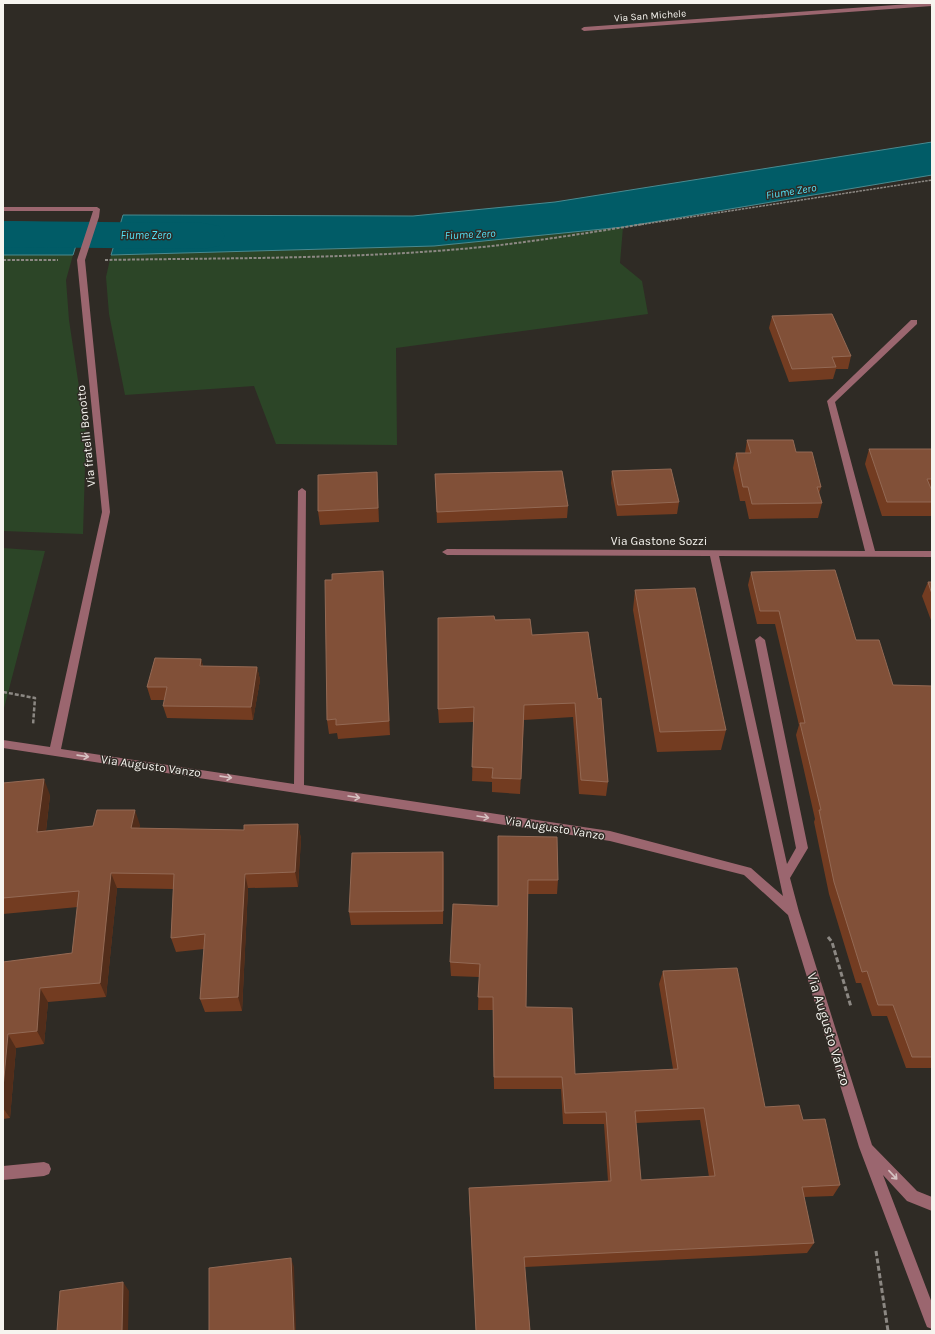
<svg xmlns="http://www.w3.org/2000/svg" width="935" height="1334" viewBox="0 0 935 1334" font-family="Karla,sans-serif">
<style>
.green{fill:#2c4527}
.water{fill:#015c67;stroke:#4a8a90}
.lines{fill:none;stroke-linecap:round;stroke-linejoin:round}
.river{fill:#015c67;fill-rule:evenodd}
.path-far3{stroke:#8c8883;stroke-width:1.5;stroke-dasharray:2.5 1;stroke-linecap:butt}
.path-far2{stroke:#8c8883;stroke-width:2;stroke-dasharray:3 1.5;stroke-linecap:butt}
.path-far1{stroke:#8c8883;stroke-width:2.5;stroke-dasharray:4 2;stroke-linecap:butt}
.path{stroke:#8c8883;stroke-width:3;stroke-dasharray:5 2.5;stroke-linecap:butt}
.minor{fill:#9b666f;fill-rule:evenodd}
.wall{fill:#733c21;fill-rule:evenodd}
.shaded-wall{fill:#522d1a}
.building{fill:#815038;stroke:#936954;fill-rule:evenodd}
.oneway{stroke:#d6c2c2}
.labels{text-anchor:middle;stroke-width:3;stroke-linejoin:round;paint-order:stroke}
.far-street-label{font-size:10px;fill:#f6f4ef;stroke:#2f2b25}
.far-water-label{font-size:11px;font-style:italic;fill:#54e3f8;stroke:#2f2b25}
.street-label{font-size:12px;fill:#f6f4ef;stroke:#2f2b25}
.near-street-label{font-size:14px;fill:#f6f4ef;stroke:#2f2b25}
</style>
<rect width="100%" height="100%" fill="#2f2b25"/>
<!-- green -->
<path class="green" d="M623,227L620,263L642,281L648,314L396,348L397,445L276,444L254,386L125,395L109,314L106,277L111,255L434,246Z
M3,255H73L66,280L69,320L86,434L83,534L3,531Z
M3,548L45,551L3,712Z"/>
<!-- water -->
<path class="water" d="M932,142V175L623,227L434,246L111,255L123,215L413,216L555,202Z
M3,222L83,223L73,255H3Z"/>
<g class="lines">
<!-- river -->
<path class="river" d="M3,221L203,223L219,226L225,236L219,246L203,249L3,247Z"/>
<!-- path-far3 -->
<path class="path-far3" d="M638,225L932,180"/>
<!-- path-far2 -->
<path class="path-far2" d="M3,260H58
M105,260C220,258 335,259 449,250C515,245 580,234 644,224"/>
<!-- path-far1 -->
<path class="path-far1" d="M3,692L35,698L33,725"/>
<!-- path -->
<path class="path" d="M828,937L832,942L851,1007
M876,1251L888,1331"/>
<!-- minor -->
<path class="minor" d="M923,3H932V6L584,31L581,29L584,27Z
M3,207H97L100,209L99,217L85,260L110,512L61,749L294,784L298,491L302,488L306,491L304,785L610,831L751,868L783,896L710,556L447,555L442,552L447,549L865,551L827,401L911,320H917V324L835,402L875,551H932V557L719,556L787,864L796,848L755,640L760,636L765,640L808,848L790,878L799,912L872,1145L917,1191L932,1197V1211L907,1201L883,1175L932,1303V1329L927,1327L925,1322L859,1147L788,915L744,875L610,841L3,748V740L50,747L102,512L77,260L93,211H3Z
M44,1162L49,1164L51,1169L49,1174L44,1176L3,1180V1166Z"/>
</g>
<!-- wall -->
<path class="wall" d="M772,316L851,356L848,369H836L833,379L789,382L769,328Z
M747,440L796,452L821,487L819,494L822,503L818,518L749,519L745,501H740L733,468L736,453H745Z
M869,449H932V512L931,516H882L865,464Z
M612,471L679,502L677,514L617,516L611,483Z
M377,472L379,522L320,525L318,511Z
M435,474L568,506L567,518L437,523Z
M383,571L390,735L338,739L337,733L329,734L327,720L332,580Z
M751,572L856,640L893,685L932,686V1068H906L887,1016H872L861,983H856L829,894L814,822L815,819L796,735L799,725L775,624H757L748,585Z
M928,582H932V623L922,596Z
M635,590L726,730L721,750L657,752L633,610Z
M495,620L532,635L588,632L608,782L606,796L579,794L573,717L524,720L520,794L492,792V782L472,781L474,722L439,723L438,709Z
M201,659L203,666L257,667L260,680L253,720L167,718L163,706L165,700H151L147,687Z
M3,783L50,795L46,831L140,825L139,828L244,830L298,824L301,839L298,887L248,888L242,1011L205,1012L200,999L204,949L176,952L171,938L173,889L117,888L106,997L48,1002L44,1044L16,1048L10,1118L3,1119V962L72,953L78,907L3,914Z
M498,836L558,880L557,894H528L526,1007L575,1074L673,1069L659,984L663,971L765,1107L803,1120L840,1185L833,1196L804,1197L814,1243L807,1253L525,1267L530,1331H476L469,1199V1188L608,1181L604,1124H563L561,1089H494L493,1010H478L479,977L451,976L450,962L498,906ZM700,1120L709,1177L641,1180L636,1123Z
M444,865L443,924L351,925L349,912Z"/>
<!-- shaded-wall -->
<path class="shaded-wall" d="M383,571L384,586L390,735L389,721Z
M201,659L204,671L200,666Z
M257,667L260,680L253,720L251,707Z
M44,779L50,795L44,847L37,832Z
M135,810L140,825L136,843L131,828Z
M298,824L301,839L298,887L295,872Z
M443,852L444,865L443,924Z
M111,873L117,888L106,997L100,983Z
M245,874L248,888L242,1011L238,997Z
M40,988L48,1002L44,1044L37,1031Z
M8,1034L16,1048L10,1118L3,1108V1088Z
M291,1258L294,1267L296,1331H294Z
M123,1282L129,1291L128,1331H122Z"/>
<!-- building -->
<path class="building" d="M832,314L851,356L832,357L836,367L792,369L772,316Z
M747,440H793L796,452H812L821,487H817L822,503L752,504L748,487H743L736,453H751Z
M869,449H932V479H927L932,491V502H887Z
M671,469L679,502L618,505L612,471Z
M562,471L568,506L437,512L435,474Z
M377,472L378,508L318,511V475Z
M835,570L856,640H879L893,685L932,686V1057H912L893,1005H878L867,971L862,972L834,882L819,810H821L800,723H805L779,611H760L751,572Z
M383,571L389,721L336,725V719L327,720L325,580H332V574Z
M928,582H932V594Z
M695,588L726,730L660,732L635,590Z
M494,616L495,620L530,619L532,635L588,632L598,699L601,698L608,782L581,780L575,703L524,705L521,779L492,778L493,768L472,767L474,707L438,709V618Z
M155,658L201,659L200,666L257,667L251,707L163,706L167,687H147Z
M44,779L37,832L93,826L97,810H135L131,828L244,830V825L298,824L295,872L245,874L238,997L200,999L205,934L171,938L174,874L111,873L100,983L40,988L37,1031L8,1034L3,1088V962L72,953L79,891L3,898V783Z
M498,836L557,837L558,880H528L526,1007L572,1008L575,1074L678,1069L663,971L737,968L765,1107L799,1105L803,1120L825,1119L840,1185L802,1187L814,1243L524,1257L530,1331H476L469,1188L611,1181L606,1112L565,1113L562,1077H494L493,997H478L480,964L450,962L453,904L498,906ZM704,1108L715,1176L641,1180L635,1111Z
M443,852V911L349,912L352,853Z
M291,1258L294,1331H209V1268Z
M123,1282L122,1331H57L60,1291Z"/>
<!-- one-way arrows -->
<defs><path id="oneway-shaft" d="M-6 0H5M1.5-3L5.5 0L1.5 3" fill="none" stroke-width="1.6" stroke-linecap="round" stroke-linejoin="round"/></defs>
<g class="oneway">
<use href="#oneway-shaft" transform="translate(83 756) rotate(8)"/>
<use href="#oneway-shaft" transform="translate(226 777) rotate(8)"/>
<use href="#oneway-shaft" transform="translate(354 797) rotate(9)"/>
<use href="#oneway-shaft" transform="translate(483 817) rotate(9)"/>
<use href="#oneway-shaft" transform="translate(893 1175) rotate(47)"/>
</g>
<g class="labels">
<!-- far-street labels -->
<g class="far-street-label">
<text transform="translate(650 15) rotate(-4)" y="4">Via San Michele</text>
</g>
<!-- far-water labels -->
<g class="far-water-label">
<text transform="translate(791 191) rotate(-9)" y="4">Fiume Zero</text>
<text transform="translate(470 234) rotate(-3)" y="4">Fiume Zero</text>
<text x="146" y="239">Fiume Zero</text>
</g>
<!-- street labels -->
<g class="street-label">
<text transform="translate(86 436) rotate(-96)" y="4">Via fratelli Bonotto</text>
<text x="659" y="545">Via Gastone Sozzi</text>
<text transform="translate(151 766) rotate(8)" y="4">Via Augusto Vanzo</text>
<text transform="translate(555 828) rotate(9)" y="4">Via Augusto Vanzo</text>
</g>
<!-- near-street labels -->
<g class="near-street-label">
<text transform="translate(829 1029) rotate(73)" y="5">Via Augusto Vanzo</text>
</g>
</g>
<!-- border -->
<rect width="935" height="1334" fill="none" stroke="#f6f4ef" stroke-width="8"/>
</svg>
